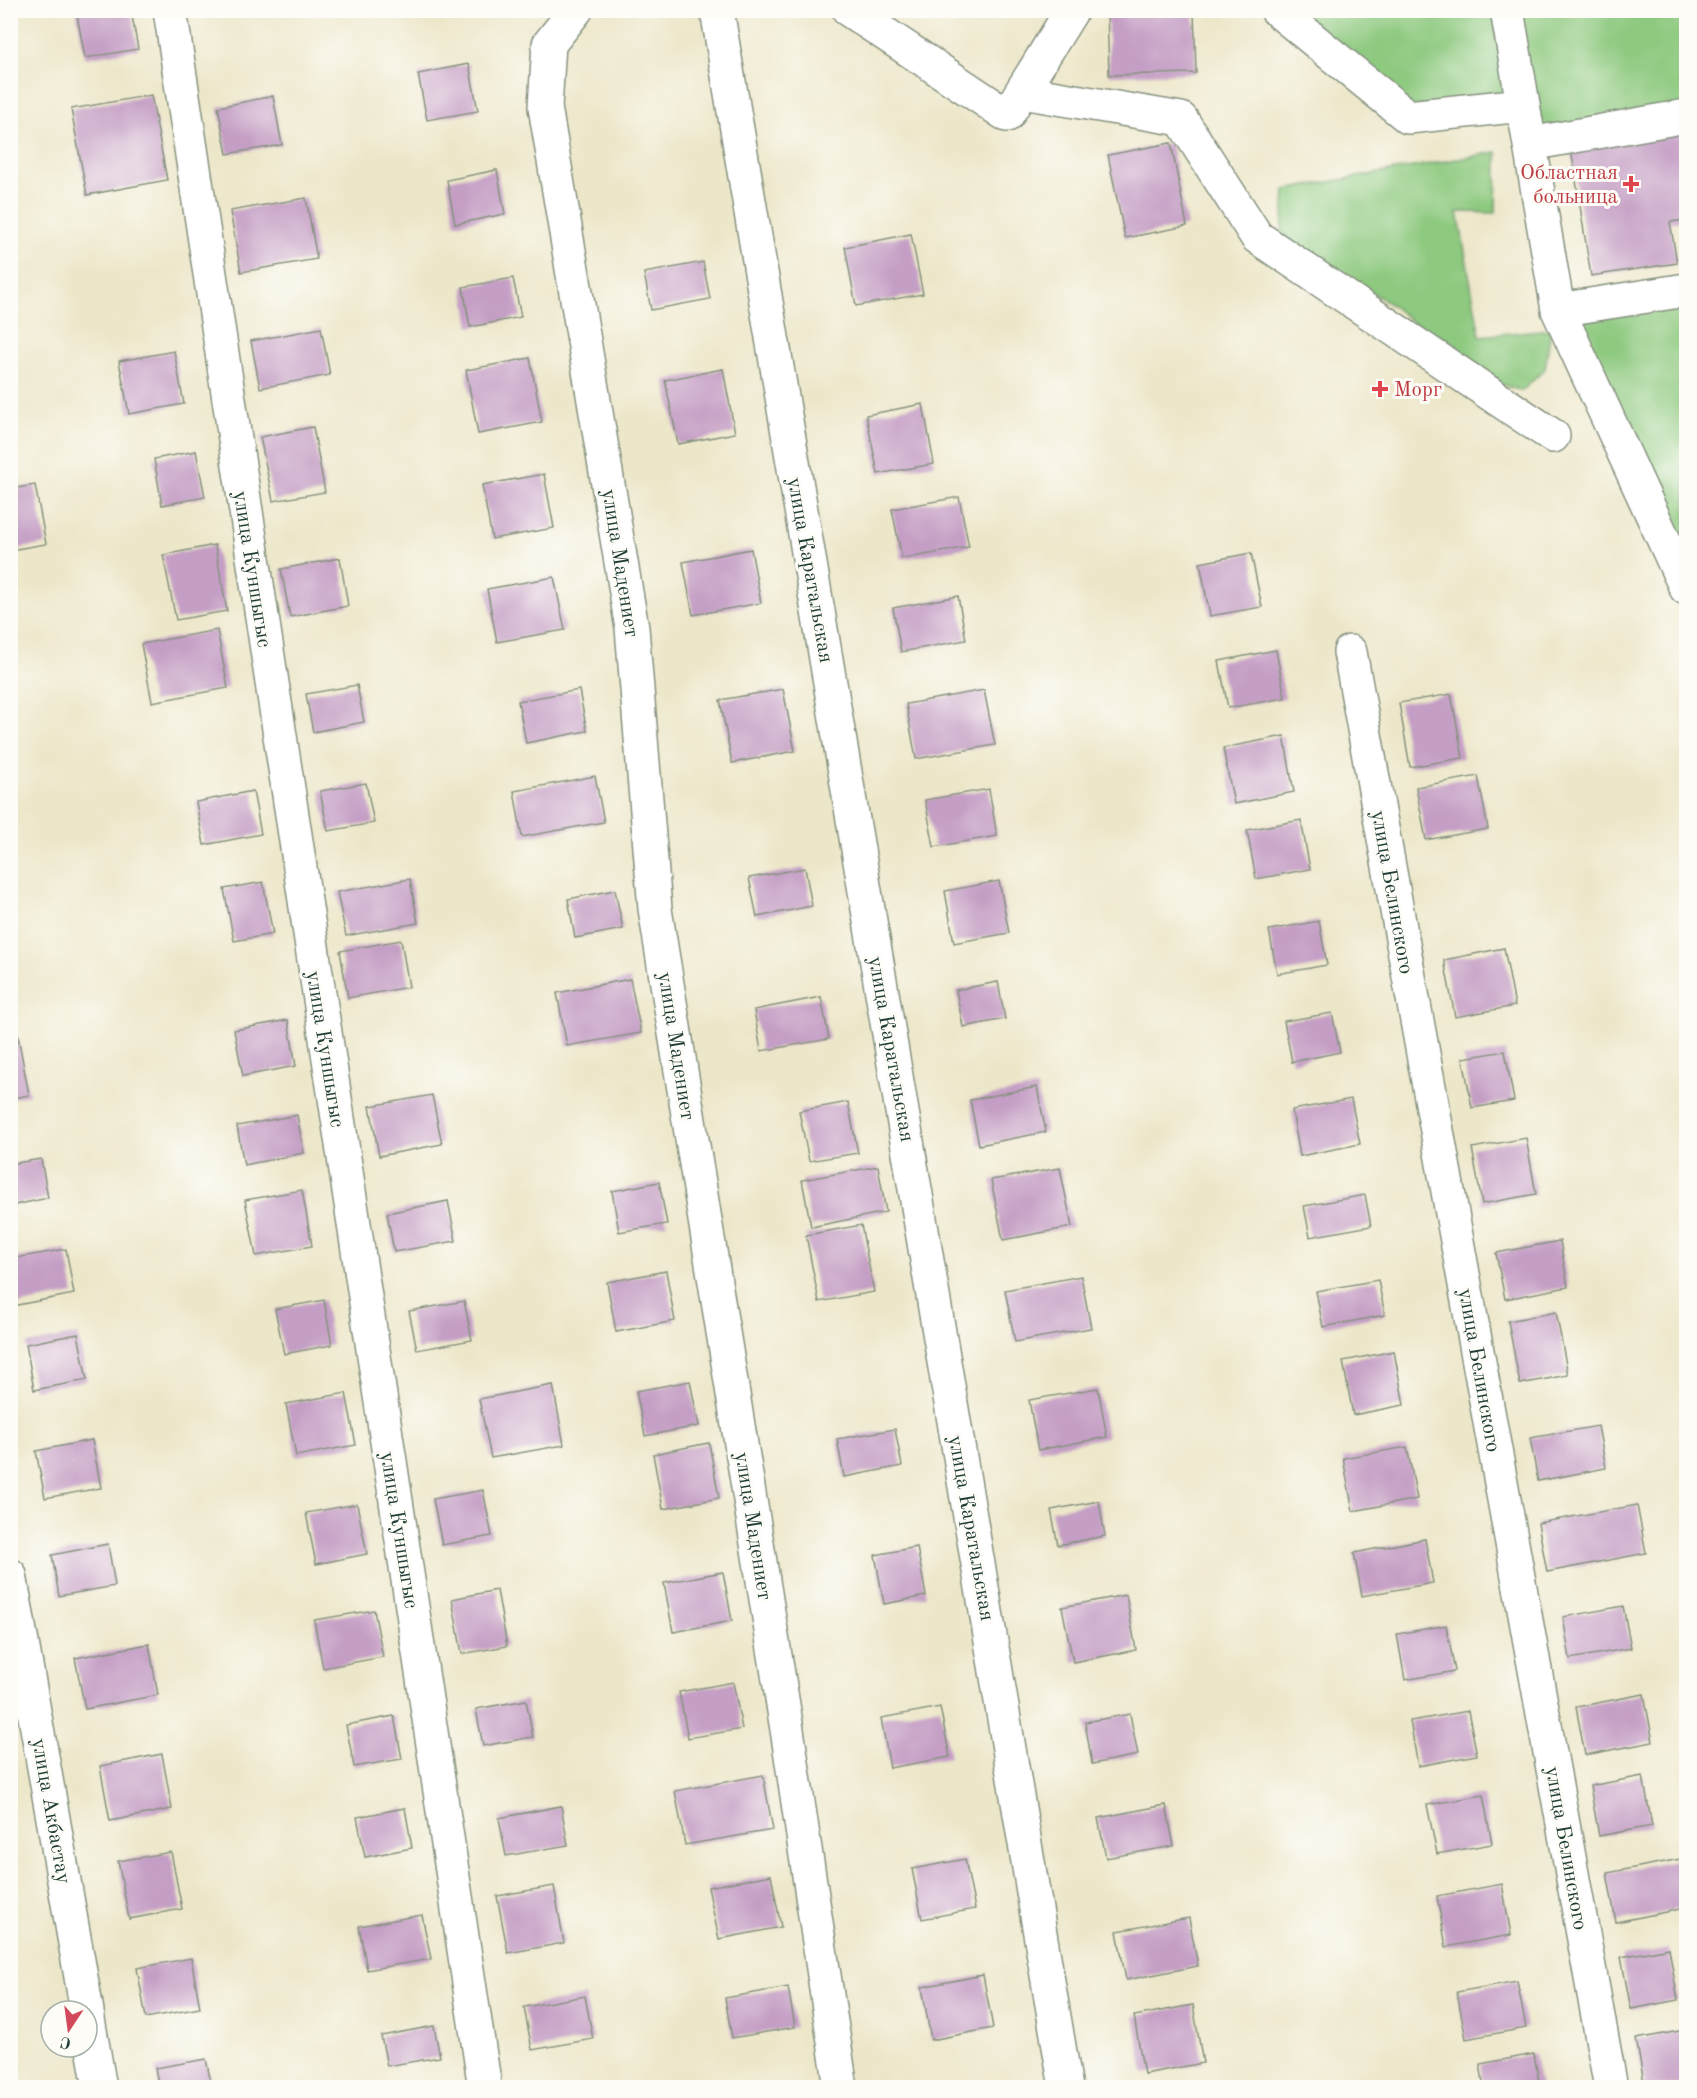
<svg xmlns="http://www.w3.org/2000/svg" width="1697" height="2098" viewBox="0 0 1697 2098" font-family="'Old Standard TT',serif">
<style>
.green{fill:#8dc97f;stroke:#56835a;stroke-width:1.5}
.building{fill:#c49ec5}
.lines{fill:none;stroke-linecap:round;stroke-linejoin:round}
.minor-casing{stroke:#86927f;stroke-width:36}
.minor{stroke:#fff;stroke-width:33}
.health-dot{fill:#e0444e;stroke:#fdfcf7;stroke-width:2}
.labels{text-anchor:middle;stroke-width:6;stroke-linejoin:round;paint-order:stroke}
.health-label{font-size:21px;fill:#be3a42;stroke:#fdfcf7;text-anchor:end}
.street-label{font-size:21px;fill:#1f3d34;stroke:#fdfcf7}
</style>
<rect width="100%" height="100%" fill="#fdfcf7"/>
<filter id="ink" filterUnits="userSpaceOnUse"><feTurbulence type="fractalNoise" baseFrequency=".0167" numOctaves="2"/><feDisplacementMap in="SourceGraphic" scale="12" xChannelSelector="R" yChannelSelector="G"/><feConvolveMatrix kernelMatrix="1 2 1 2 8 2 1 2 1" color-interpolation-filters="sRGB"/></filter>
<filter id="wash" filterUnits="userSpaceOnUse"><feTurbulence type="fractalNoise" baseFrequency=".008" numOctaves="4" result="noise"/><feDisplacementMap in="SourceGraphic" scale="24" xChannelSelector="R" yChannelSelector="G"/><feGaussianBlur stdDeviation="1.35" result="paint"/><feColorMatrix in="noise" values="0 0 0 0 0 0 0 0 0 0 0 0 0 0 0 0 0 1.4 0 .05"/><feComposite in="paint" operator="in"/></filter>
<g filter="url(#wash)">
<rect width="100%" height="100%" fill="#ede7ca"/>
<!-- green -->
<path class="green" d="M1296,11H1493L1507,93L1414,107Z
M1516,11H1686V106L1534,132Z
M1497,152L1496,213L1458,212L1480,336L1551,329L1545,369L1522,391L1484,379L1390,304L1282,235L1285,190Z
M1686,303V566L1576,319Z"/>
<g id="blocks">
<!-- building -->
<path class="building" d="M76,10H131L138,49L85,58Z
M1107,10H1194L1196,73L1109,75Z
M469,64L478,111L427,120L418,74Z
M151,95L167,180L87,195L71,109Z
M273,96L282,145L227,154L218,107Z
M1686,130V220L1670,222L1677,263L1591,276L1571,149Z
M1171,143L1187,226L1125,238L1108,155Z
M497,170L505,214L455,224L447,180Z
M306,198L317,259L241,272L230,211Z
M911,234L923,294L856,306L845,247Z
M703,262L710,299L651,310L644,273Z
M513,278L521,317L470,327L463,287Z
M321,328L330,375L260,388L251,341Z
M174,351L184,404L129,414L119,361Z
M530,358L542,422L478,434L466,370Z
M723,369L735,433L678,444L665,380Z
M923,404L934,464L878,474L866,415Z
M313,427L325,492L273,501L260,437Z
M196,451L205,497L162,505L154,459Z
M544,474L554,528L492,539L482,485Z
M35,485L46,544L10,550V489Z
M959,497L969,547L902,559L892,509Z
M215,545L227,611L176,620L163,555Z
M751,549L761,603L693,615L683,562Z
M1251,553L1262,607L1210,616L1200,563Z
M340,558L348,606L290,617L281,569Z
M554,577L565,630L497,642L487,589Z
M958,596L966,640L901,652L893,608Z
M217,630L228,688L152,702L141,644Z
M1276,650L1285,698L1228,708L1219,661Z
M357,685L364,722L313,732L306,694Z
M783,689L795,751L732,763L720,700Z
M579,690L587,731L526,743L518,701Z
M984,690L995,745L916,759L906,704Z
M1451,694L1463,758L1410,767L1399,703Z
M1284,736L1294,792L1234,804L1223,748Z
M595,776L604,822L522,837L514,791Z
M1478,776L1488,829L1426,840L1416,787Z
M366,783L374,823L328,831L320,791Z
M989,789L997,836L934,847L925,800Z
M253,791L261,834L204,845L196,802Z
M1301,820L1310,869L1256,879L1247,830Z
M805,868L812,906L757,917L749,878Z
M410,879L418,923L346,936L337,892Z
M999,881L1009,933L954,943L945,891Z
M263,882L273,934L234,941L224,889Z
M615,890L623,929L575,938L568,899Z
M1319,921L1327,965L1277,974L1269,930Z
M401,940L409,987L348,998L340,951Z
M1504,948L1515,1006L1455,1017L1444,960Z
M630,979L641,1033L567,1046L557,993Z
M998,982L1005,1019L963,1027L956,990Z
M821,997L829,1039L761,1051L754,1010Z
M1332,1013L1340,1052L1292,1062L1284,1021Z
M288,1020L296,1066L243,1076L234,1030Z
M18,1036L29,1095L10,1099V1038Z
M1505,1051L1514,1101L1472,1108L1463,1058Z
M1037,1087L1046,1132L979,1145L970,1100Z
M432,1095L442,1144L379,1156L370,1106Z
M1351,1099L1360,1144L1300,1156L1292,1110Z
M848,1102L858,1153L809,1161L799,1111Z
M297,1115L304,1153L244,1165L237,1126Z
M1526,1138L1536,1194L1482,1204L1472,1148Z
M41,1159L48,1198L10,1206V1164Z
M878,1166L886,1212L811,1227L802,1180Z
M1060,1168L1072,1227L1003,1240L991,1180Z
M659,1182L667,1224L619,1232L612,1191Z
M302,1190L312,1246L256,1256L245,1200Z
M1365,1195L1371,1226L1310,1237L1304,1206Z
M448,1201L456,1241L394,1252L387,1213Z
M861,1225L874,1292L819,1302L806,1235Z
M1560,1241L1568,1287L1505,1299L1496,1253Z
M66,1249L74,1294L12,1306L10,1259Z
M666,1271L675,1321L616,1332L607,1282Z
M1081,1276L1091,1328L1015,1342L1005,1290Z
M1378,1280L1385,1315L1323,1327L1316,1291Z
M324,1300L332,1345L284,1354L275,1309Z
M464,1301L472,1340L417,1350L409,1311Z
M1556,1312L1568,1375L1520,1384L1508,1321Z
M78,1334L87,1380L34,1390L26,1344Z
M1394,1351L1404,1405L1353,1415L1343,1361Z
M690,1381L699,1426L645,1436L636,1391Z
M553,1385L564,1445L491,1458L479,1399Z
M1098,1388L1107,1437L1038,1450L1029,1400Z
M346,1393L356,1445L296,1456L286,1404Z
M1598,1426L1606,1468L1538,1481L1530,1438Z
M895,1429L902,1466L844,1477L837,1439Z
M92,1440L101,1488L45,1498L36,1451Z
M709,1443L719,1498L663,1509L653,1454Z
M1407,1447L1417,1499L1353,1511L1343,1458Z
M483,1490L492,1536L442,1545L433,1499Z
M1099,1501L1105,1536L1058,1545L1051,1510Z
M357,1504L367,1554L316,1564L306,1513Z
M1637,1505L1646,1553L1547,1572L1538,1523Z
M1425,1539L1433,1583L1362,1596L1354,1553Z
M108,1544L115,1586L59,1596L52,1555Z
M917,1547L926,1596L884,1604L875,1555Z
M723,1572L732,1621L673,1632L664,1583Z
M497,1590L507,1646L462,1654L452,1599Z
M1126,1595L1136,1650L1073,1662L1062,1607Z
M1623,1606L1631,1648L1570,1659L1563,1617Z
M374,1610L383,1657L323,1668L314,1620Z
M1446,1625L1455,1671L1405,1680L1397,1634Z
M149,1644L158,1695L85,1709L75,1658Z
M733,1682L742,1729L688,1738L679,1692Z
M1644,1694L1653,1742L1585,1755L1576,1707Z
M526,1700L533,1737L483,1746L476,1709Z
M940,1707L950,1757L890,1768L881,1718Z
M1468,1711L1477,1755L1418,1766L1410,1721Z
M1130,1714L1138,1755L1092,1764L1085,1722Z
M394,1716L402,1759L354,1767L346,1725Z
M162,1754L172,1809L110,1821L100,1766Z
M763,1775L773,1830L685,1845L675,1791Z
M1643,1776L1652,1826L1599,1836L1590,1786Z
M1483,1795L1492,1844L1437,1854L1427,1805Z
M1166,1805L1174,1846L1106,1858L1098,1818Z
M561,1806L568,1845L506,1856L499,1818Z
M405,1808L412,1848L365,1857L357,1817Z
M171,1852L182,1909L129,1919L118,1861Z
M1686,1858V1908L1616,1922L1607,1873Z
M965,1859L975,1909L922,1919L912,1869Z
M771,1875L781,1927L719,1939L708,1887Z
M1502,1884L1511,1935L1446,1947L1437,1896Z
M554,1886L564,1943L508,1953L497,1896Z
M422,1915L431,1959L367,1970L359,1926Z
M1189,1918L1198,1966L1126,1980L1117,1931Z
M1669,1948L1678,2000L1631,2009L1621,1957Z
M191,1958L200,2008L146,2018L137,1968Z
M983,1975L993,2028L931,2040L922,1987Z
M1517,1981L1526,2028L1466,2039L1457,1992Z
M788,1987L795,2027L732,2038L725,1998Z
M585,1996L593,2039L532,2050L524,2007Z
M1193,2005L1203,2063L1144,2074L1134,2016Z
M434,2026L440,2057L387,2066L381,2036Z
M1685,2030L1686,2084L1645,2088L1636,2039Z
M1534,2054L1540,2088H1484L1480,2064Z
M206,2059L212,2088H159L155,2068Z"/>
</g>
</g>
<g filter="url(#ink)">
<use href="#blocks" fill-opacity="0" stroke="#86927f" stroke-width="1.5"/>
<g class="lines">
<!-- minor casing -->
<g class="minor-casing">
<path id="minor" d="M170,10L485,2088
M576,10L549,44L545,107L632,628L655,909L788,1736L841,2088
M717,10L1066,2088
M849,10L1007,115L1072,10
M1277,10L1408,117L1523,105
M1507,10L1558,310L1686,588
M1022,92L1181,119L1257,237L1553,436
M1530,144L1686,116
M1558,310L1686,290
M1350,652L1611,2088
M10,1575L87,2011
M87,2013L100,2088"/>
</g>
<!-- minor -->
<use href="#minor" class="minor"/>
</g>
</g>
<!-- markers -->
<g class="health-dot">
<path d="M1628 175h6v6h6v6h-6v6h-6v-6h-6v-6h6z"/>
<path d="M1377 380h6v6h6v6h-6v6h-6v-6h-6v-6h6z"/>
</g>
<g class="labels">
<!-- health labels -->
<g class="health-label">
<text x="1618" y="179">Областная<tspan x="1618" dy="24">больница</tspan></text>
<text x="1394" y="396" text-anchor="start">Морг</text>
</g>
<!-- street labels -->
<g class="street-label">
<text transform="translate(621 563) rotate(81)" y="7">улица Мадениет</text>
<text transform="translate(253 569) rotate(81)" y="7">улица Куншыгыс</text>
<text transform="translate(811 570) rotate(80)" y="7">улица Каратальская</text>
<text transform="translate(1393 892) rotate(80)" y="7">улица Белинского</text>
<text transform="translate(677 1046) rotate(81)" y="7">улица Мадениет</text>
<text transform="translate(326 1049) rotate(81)" y="7">улица Куншыгыс</text>
<text transform="translate(892 1049) rotate(80)" y="7">улица Каратальская</text>
<text transform="translate(1480 1370) rotate(80)" y="7">улица Белинского</text>
<text transform="translate(754 1526) rotate(81)" y="7">улица Мадениет</text>
<text transform="translate(972 1528) rotate(80)" y="7">улица Каратальская</text>
<text transform="translate(400 1530) rotate(81)" y="7">улица Куншыгыс</text>
<text transform="translate(52 1811) rotate(80)" y="7">улица Акбастау</text>
<text transform="translate(1567 1848) rotate(80)" y="7">улица Белинского</text>
</g>
</g>
<!-- margin -->
<rect width="1697" height="2098" fill="none" stroke="#fdfcf7" stroke-width="36"/>
<!-- north arrow -->
<g transform="translate(69 2029) rotate(193)"><circle r="28" fill="#fdfcf7" stroke="#a4b0a9" stroke-width="1.5"/>
<path d="M0-4.5L10 22L0 15L-10 22Z" fill="#d1495b"/>
<text y="-9" font-size="16" font-weight="bold" text-anchor="middle" fill="#1f3d34">С</text>
</g>
</svg>
